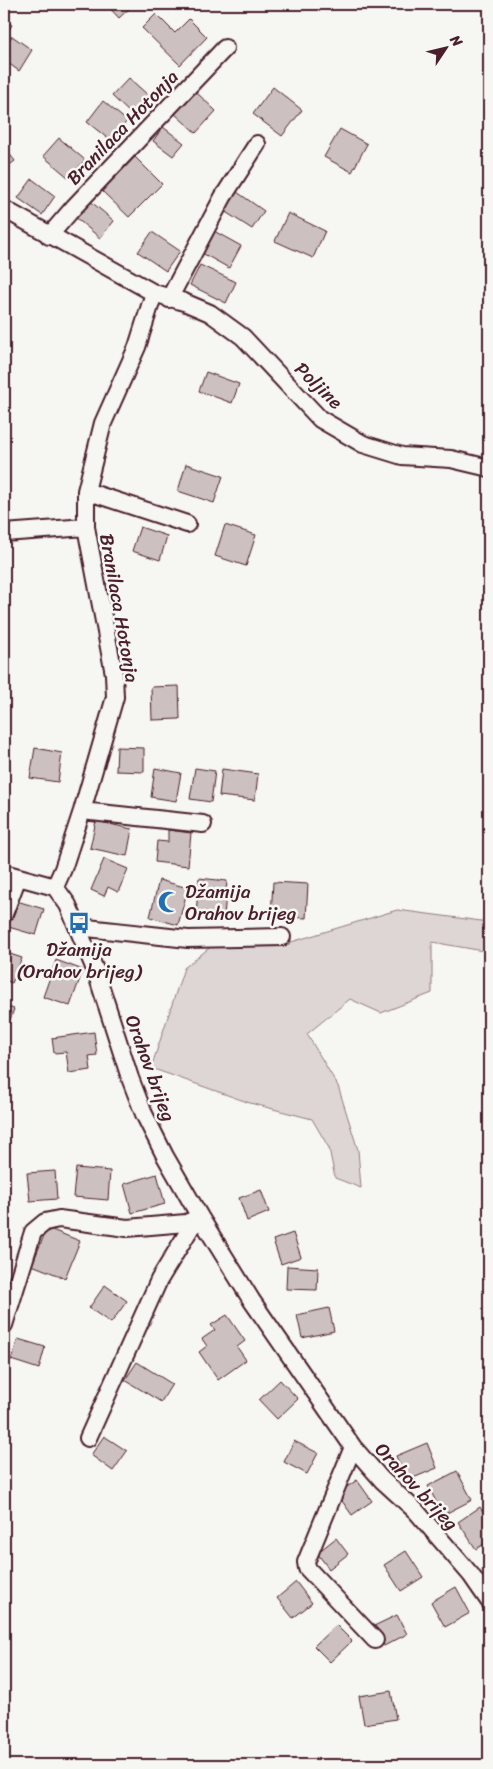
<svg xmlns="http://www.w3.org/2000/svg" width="493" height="1769" viewBox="0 0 493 1769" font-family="Sriracha,sans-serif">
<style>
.green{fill:#ddd6d5;stroke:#947a80}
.building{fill:#ccc1c0;stroke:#4a1f2b}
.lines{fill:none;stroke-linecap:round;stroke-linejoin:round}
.street-casing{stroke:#4a1f2b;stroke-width:20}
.street{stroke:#f6f6f2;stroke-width:16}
.labels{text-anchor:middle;stroke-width:5;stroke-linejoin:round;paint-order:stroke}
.street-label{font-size:19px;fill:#4a1f2b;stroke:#f6f6f2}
.poi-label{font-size:19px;fill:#4a1f2b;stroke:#f6f6f2;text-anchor:start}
</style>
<rect width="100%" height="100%" fill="#f6f6f2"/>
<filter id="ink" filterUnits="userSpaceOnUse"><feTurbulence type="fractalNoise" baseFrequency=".02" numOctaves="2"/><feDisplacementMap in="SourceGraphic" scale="10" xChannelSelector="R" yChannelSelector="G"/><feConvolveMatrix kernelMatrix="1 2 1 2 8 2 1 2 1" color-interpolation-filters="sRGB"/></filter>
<g filter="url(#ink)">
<!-- green -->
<path class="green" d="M397,910L489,922V952L432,942V993L381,1013L350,999L307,1034L338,1086L358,1150L361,1188L335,1178L329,1148L312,1119L250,1103L151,1068L184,968L218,941L278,946Z"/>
<!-- building -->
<path class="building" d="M106,4H134L119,18Z
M156,14L175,33L189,19L207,37L180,65L142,28Z
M4,20L12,25L4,38Z
M12,36L32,50L19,71L4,60V48Z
M129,78L150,97L132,115L112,96Z
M273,87L302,110L282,136L253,114Z
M196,92L216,111L196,133L175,114Z
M103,101L127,121L111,141L87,122Z
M163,127L184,143L173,156L153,141Z
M340,129L367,144L352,172L324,157Z
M59,138L85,160L69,178L43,156Z
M4,147L15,161L4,169Z
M135,157L162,184L129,217L102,191Z
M32,179L55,196L42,215L18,198Z
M237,192L264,211L252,229L224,211Z
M89,200L114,221L100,238L75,217Z
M288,213L325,231L313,258L275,241Z
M214,231L241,246L229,268L202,253Z
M152,232L180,251L166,271L138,252Z
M200,265L236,282L226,303L190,285Z
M206,372L239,384L232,403L199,391Z
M186,464L223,476L214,503L178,491Z
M225,525L256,535L246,566L215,556Z
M140,527L167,536L160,560L132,551Z
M179,686L180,719L152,720L151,687Z
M117,747L144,748V772L116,771Z
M35,748L62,753L58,782L30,778Z
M155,768L181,773L176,801L151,797Z
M195,768L215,771L211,802L190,799Z
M222,769L258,774L255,800L219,796Z
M96,821L132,829L127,856L90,848Z
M168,830L191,833L188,866L155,862L157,841L168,842Z
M104,859L128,869L118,892L108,887L104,896L91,890Z
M199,878L227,881L224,917L196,914Z
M159,880L188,888L178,925L150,917Z
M273,882L308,884L306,918L271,916Z
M13,900L44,909L36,935L5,926Z
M4,952L22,958L12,983L4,980Z
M56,960L83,970L70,1006L43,997Z
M4,1006L14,1009L6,1031L4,1030Z
M94,1032L97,1055L89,1056L91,1070L69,1073L66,1052L54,1053L52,1038Z
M76,1168L110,1171L108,1200L73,1197Z
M55,1171L57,1199L30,1201L27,1173Z
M157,1174L165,1204L132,1213L124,1184Z
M261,1190L269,1212L247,1221L239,1198Z
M47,1228L80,1241L65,1278L32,1265Z
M293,1233L301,1257L281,1264L273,1240Z
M287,1266L318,1268L317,1290L286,1289Z
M105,1285L127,1301L111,1323L89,1308Z
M329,1308L334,1331L302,1338L297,1315Z
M227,1315L245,1341L237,1347L246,1360L218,1380L199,1352L207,1346L202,1339L215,1330L211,1325Z
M18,1339L45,1347L39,1369L11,1360Z
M137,1362L172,1384L161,1402L125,1380Z
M280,1380L298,1399L277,1419L259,1400Z
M104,1436L127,1451L113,1471L91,1455Z
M294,1441L318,1453L307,1474L284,1462Z
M427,1443L437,1468L406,1481L396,1456Z
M457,1471L472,1500L443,1515L428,1486Z
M357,1480L372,1501L352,1515L337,1494Z
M480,1507L489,1521V1541L476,1549L458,1522Z
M336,1538L348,1554L329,1569L317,1553Z
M406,1551L423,1577L401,1591L384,1565Z
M296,1582L312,1603L293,1618L277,1598Z
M456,1587L470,1613L445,1627L431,1602Z
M397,1615L407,1634L384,1646L374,1626Z
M336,1625L352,1641L330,1662L314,1646Z
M391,1691L396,1719L364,1724L359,1696Z"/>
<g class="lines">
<!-- street casing -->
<g class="street-casing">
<path id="street" d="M4,209L154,293L184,302L210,313L243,337L320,419L363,444L402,456L451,459L489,468
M49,236L74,207L225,48
M169,299L223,197L257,144
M86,491L187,524
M4,533L86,527
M82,811L203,824
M4,873L55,887L68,905L96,972L130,1078L144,1114L165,1156L200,1217L252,1301L353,1447L382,1480L416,1511L471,1575L489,1601
M55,887L63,869L82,811L115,697L114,674L86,527V491L103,423L137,347L154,293
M4,914L18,877
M78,927L188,939L282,937
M4,1325L33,1232L45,1222L59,1219L127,1228L186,1223L200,1217
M88,1438L159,1280L190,1229L200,1217
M353,1447L306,1562L307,1568L375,1640"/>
</g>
<!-- street -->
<use href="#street" class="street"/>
</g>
</g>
<!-- icons -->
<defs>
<g id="mosque-bare" transform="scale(1.725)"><path d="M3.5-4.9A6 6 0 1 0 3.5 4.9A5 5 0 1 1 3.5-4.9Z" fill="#1f6fb2" stroke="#f6f6f2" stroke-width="2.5" paint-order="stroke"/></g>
<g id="bus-bare" transform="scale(1.725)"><path d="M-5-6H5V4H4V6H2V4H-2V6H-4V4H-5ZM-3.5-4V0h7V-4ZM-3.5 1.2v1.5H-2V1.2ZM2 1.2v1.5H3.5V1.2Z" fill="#1f6fb2" stroke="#f6f6f2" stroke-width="2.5" paint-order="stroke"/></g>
</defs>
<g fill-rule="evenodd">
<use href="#mosque-bare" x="169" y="902"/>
<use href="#bus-bare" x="79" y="923"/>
</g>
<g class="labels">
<!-- street labels -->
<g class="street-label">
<text transform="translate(122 127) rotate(-46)" y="7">Branilaca Hotonja</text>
<text transform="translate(319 385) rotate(44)" y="7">Poljine</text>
<text transform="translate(120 608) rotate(80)" y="7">Branilaca Hotonja</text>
<text transform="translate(151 1068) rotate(70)" y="7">Orahov brijeg</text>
<text transform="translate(417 1486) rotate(47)" y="7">Orahov brijeg</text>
</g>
<!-- poi labels -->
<g class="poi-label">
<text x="185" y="898">Džamija<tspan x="185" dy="22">Orahov brijeg</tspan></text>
<text x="79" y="956" text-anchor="middle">Džamija<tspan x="79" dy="22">(Orahov brijeg)</tspan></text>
</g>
</g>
<!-- margin -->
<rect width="493" height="1769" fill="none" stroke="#f6f6f2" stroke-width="20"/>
<rect x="10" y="10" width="473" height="1749" fill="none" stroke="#4a1f2b" stroke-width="2" filter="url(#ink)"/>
<!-- north arrow -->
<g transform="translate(446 48) rotate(55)" stroke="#f6f6f2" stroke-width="4" paint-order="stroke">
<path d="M0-4L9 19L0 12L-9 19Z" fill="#4a1f2b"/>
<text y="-8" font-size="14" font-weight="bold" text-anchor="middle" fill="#4a1f2b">N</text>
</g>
</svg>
